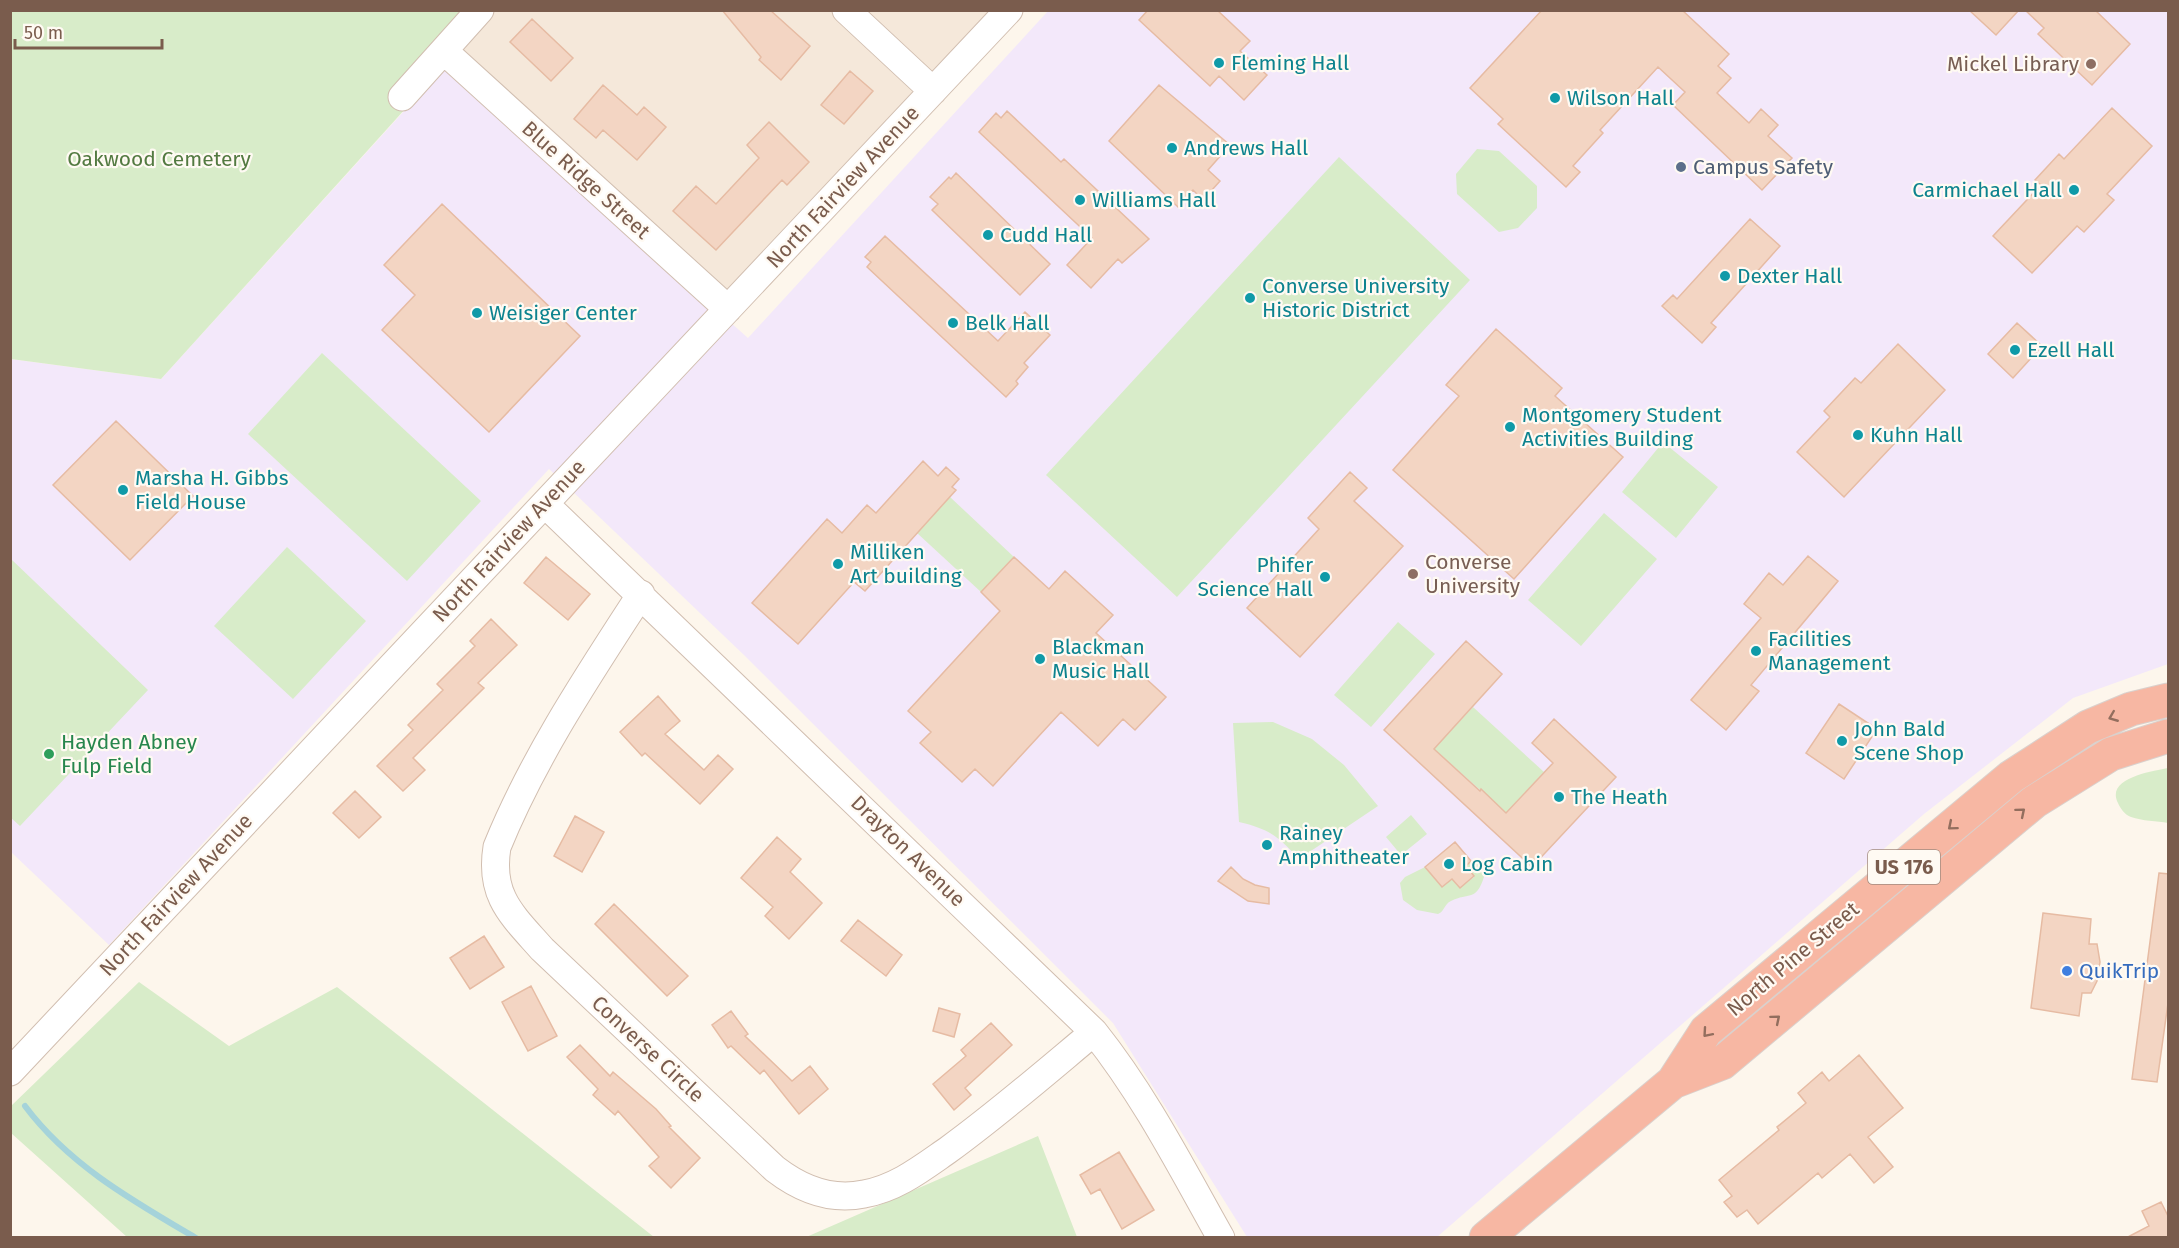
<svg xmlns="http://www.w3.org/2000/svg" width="2179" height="1248" viewBox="0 0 2179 1248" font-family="'Fira Sans',sans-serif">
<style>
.residential{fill:#f5e8da}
.education{fill:#f3e8fa}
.green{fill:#d8ecc9}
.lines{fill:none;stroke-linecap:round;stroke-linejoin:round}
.stream{stroke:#a5d3da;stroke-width:6}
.building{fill:#f3d5c3;stroke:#e6bba3;stroke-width:1.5}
.minor-casing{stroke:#d1beb0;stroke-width:29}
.highway-casing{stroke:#dad1cd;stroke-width:35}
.minor{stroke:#fff;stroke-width:27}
.highway{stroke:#f7b7a3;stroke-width:33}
.oneway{stroke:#936e5e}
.culture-dot{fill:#0f9aa8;stroke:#fffaf3;stroke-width:2}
.education-dot{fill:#8d6e63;stroke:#fffaf3;stroke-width:2}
.service-dot{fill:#5c6f8a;stroke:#fffaf3;stroke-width:2}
.leisure-dot{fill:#2e9e5b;stroke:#fffaf3;stroke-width:2}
.shop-dot{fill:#3f7fe0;stroke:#fffaf3;stroke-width:2}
.labels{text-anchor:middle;stroke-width:4.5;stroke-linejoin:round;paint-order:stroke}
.shield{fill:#fffaf3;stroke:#a28b7f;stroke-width:1.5}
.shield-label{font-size:20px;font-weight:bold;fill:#7a5c4d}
.culture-label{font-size:21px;fill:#0d838f;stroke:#fffaf3;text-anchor:start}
.education-label{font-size:21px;fill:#785e54;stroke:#fffaf3;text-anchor:end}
.park-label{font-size:21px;fill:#537a41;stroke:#fffaf3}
.service-label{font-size:21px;fill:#4e5e75;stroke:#fffaf3;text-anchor:start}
.street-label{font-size:21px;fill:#7a5c4d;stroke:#fffaf3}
.leisure-label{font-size:21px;fill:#27864d;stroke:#fffaf3;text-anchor:start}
.shop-label{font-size:21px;fill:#366cbe;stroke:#fffaf3;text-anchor:start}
</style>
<rect width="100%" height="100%" fill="#fdf6ec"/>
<!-- residential -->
<path class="residential" d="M480,11H997L730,292L444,51Z"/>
<!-- education -->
<path class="education" d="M1048,11H2168V664L2073,698L1924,814L1437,1237H1247L1113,1023L744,655L549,469L109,945L11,852L10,359L161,379L444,67L748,338Z"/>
<!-- green -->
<path class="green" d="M487,10L491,14L161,379L11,359V11Z
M1477,149L1499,151L1537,186V208L1518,228L1499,232L1457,194L1456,174Z
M1339,157L1470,280L1177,597L1046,475Z
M322,353L481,501L407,581L248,434Z
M1663,442L1718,487L1676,538L1622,492Z
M950,497L1014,557L981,592L917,533Z
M1604,513L1657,559L1581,646L1528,600Z
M287,547L366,621L293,699L214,626Z
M11,559L148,690L20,826L10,817Z
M1398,622L1435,654L1371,727L1334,695Z
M1473,707L1544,772L1506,813L1434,749Z
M1273,722L1312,739L1344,765L1378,806L1299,859C1278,836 1269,829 1239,822L1233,723Z
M2168,768V823C2157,821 2142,821 2131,817C2125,815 2120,808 2118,803C2105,778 2153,771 2168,768Z
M1411,815L1427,834L1401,855L1386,837Z
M1475,858L1484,877C1476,902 1469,892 1451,901C1444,904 1445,911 1438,914L1417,910L1403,900L1400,883L1405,877L1425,867L1442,887L1452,879L1460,888L1474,877L1466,866Z
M139,982L229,1046L337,987L654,1237H127L11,1133L10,1107Z
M1038,1136L1077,1237L804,1238Z"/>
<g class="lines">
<!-- stream -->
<path class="stream" d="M25,1106C69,1165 133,1201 196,1238"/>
</g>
<!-- building -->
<path class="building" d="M722,10H770L810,46L781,80L759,60L761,57Z
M1148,10H1217L1250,41L1240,51L1267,75L1244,100L1219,76L1210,86L1139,20Z
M1542,10H1682L1729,54L1718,66L1731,78L1717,93L1749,123L1761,109L1778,125L1768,136L1792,158L1762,190L1673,105L1685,92L1658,67L1600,130L1603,133L1573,166L1580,172L1566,187L1498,124L1503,119L1470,88Z
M1969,10H2019L1996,35Z
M2025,10H2095L2130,44L2092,85L2038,34L2044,28Z
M532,19L573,58L551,81L510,42Z
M850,71L873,91L844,124L821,105Z
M603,85L637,115L644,107L666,127L637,160L603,130L596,138L574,119Z
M1159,85L1230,145L1208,170L1220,181L1203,200L1193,190L1178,207L1109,141Z
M2112,108L2152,146L2107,194L2114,200L2084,232L2077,226L2032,273L1993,236L2041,185L2035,180L2059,154L2064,159Z
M1007,111L1061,162L1064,159L1149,239L1122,263L1118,259L1091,288L1067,265L1092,238L979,132L996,113L1001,118Z
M769,122L809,162L787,185L782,180L716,250L673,211L696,186L716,204L759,158L747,145Z
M956,173L1050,264L1020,295L932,210L938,204L930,197L949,177L951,179Z
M442,204L580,336L489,432L382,330L415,295L384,265Z
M1750,219L1780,246L1711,323L1716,327L1702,343L1662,306L1673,295L1677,299Z
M885,236L998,341L1025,312L1050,335L1024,363L1028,367L1016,381L1018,384L1006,397L867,267L871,262L865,257Z
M2017,323L2042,346L2013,378L1988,354Z
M1496,329L1562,388L1555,396L1623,457L1514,579L1393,470L1459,396L1446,385Z
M1898,344L1945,390L1844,497L1797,452L1830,417L1824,411L1855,378L1861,383Z
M116,421L193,496L130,560L53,485Z
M923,461L938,476L946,467L959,479L952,487L956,490L865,591L854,582L798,644L752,603L827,519L842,533L867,505L876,513Z
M1350,472L1367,488L1354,501L1403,546L1300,657L1247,608L1319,529L1308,518Z
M1808,556L1838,581L1751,685L1759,691L1726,730L1691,700L1761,618L1744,604L1769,573L1783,585Z
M546,557L590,594L568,620L524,583Z
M1014,557L1049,589L1065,571L1113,615L1096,633L1166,697L1135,730L1123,719L1098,746L1061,712L993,786L975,769L962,782L920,743L931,732L908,711L1000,611L981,592Z
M491,619L517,645L478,683L484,688L413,758L425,770L403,791L377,766L413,730L408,725L443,690L437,684L475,646L470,641Z
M1466,641L1502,674L1434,749L1480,791L1481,789L1506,813L1553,763L1532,743L1554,719L1616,777L1532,867L1384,730Z
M658,696L680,721L665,734L704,770L718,755L733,769L700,804L645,753L642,756L620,732Z
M1839,704L1877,729L1844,779L1806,753Z
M355,791L381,817L359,838L333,813Z
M575,816L604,832L582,872L554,856Z
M777,837L801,859L790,872L822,903L789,939L765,916L773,907L741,878Z
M1455,842L1471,861L1466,866L1474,876L1460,888L1452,879L1442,887L1425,867Z
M1231,867L1243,879L1255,885L1269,888V904L1248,901L1218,881Z
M2159,873L2169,874V996L2157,1082L2132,1079Z
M614,904L688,976L667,996L595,924Z
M2043,913L2091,919L2089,944H2097L2100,962L2097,981L2091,993H2082L2079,1016L2031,1008Z
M858,920L902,955L886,976L841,941Z
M484,936L504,967L470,989L450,958Z
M531,986L557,1036L528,1051L502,1002Z
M939,1008L960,1014L954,1037L933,1031Z
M731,1011L748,1034L745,1036L792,1081L810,1066L828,1089L799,1114L764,1070L760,1074L731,1046L728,1048L712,1025Z
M991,1023L1012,1045L965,1088L971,1095L954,1110L933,1084L966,1056L961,1050Z
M580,1045L610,1076L613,1072L656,1109L671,1126L669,1127L700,1158L671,1188L649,1166L659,1157L618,1111L615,1115L593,1095L598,1089L567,1057Z
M1859,1055L1903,1108L1868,1137L1893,1167L1874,1183L1850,1154L1822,1178L1818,1173L1758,1224L1747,1210L1737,1217L1724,1202L1732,1196L1719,1180L1779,1130L1777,1127L1806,1103L1798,1093L1822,1072L1829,1081Z
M1119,1152L1154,1210L1122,1229L1100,1189L1091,1194L1080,1175Z
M2161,1202L2169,1218V1238H2126L2149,1226L2142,1211Z"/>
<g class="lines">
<!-- minor casing -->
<g class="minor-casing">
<path id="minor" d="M846,10L933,91
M444,51L728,309
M402,97L480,10
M545,504L1094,1032C1145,1096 1181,1167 1221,1238
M641,594C589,674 533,758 497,847C489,896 512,915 542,949L775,1169C801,1189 831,1201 864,1194C897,1188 922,1168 948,1150C999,1113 1046,1072 1094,1032
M10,1072L1009,10"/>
</g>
<!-- highway casing -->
<g class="highway-casing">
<path id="highway" d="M1673,1082L1706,1031L2011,777L2088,727L2131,709L2168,700
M1486,1238L1673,1082L1722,1063L2034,802L2111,754L2168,736"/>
</g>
<!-- minor -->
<use href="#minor" class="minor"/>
<!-- highway -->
<use href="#highway" class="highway"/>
</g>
<!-- one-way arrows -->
<defs><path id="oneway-chevron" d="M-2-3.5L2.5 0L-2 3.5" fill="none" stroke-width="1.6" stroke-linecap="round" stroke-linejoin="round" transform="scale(1.5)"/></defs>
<g class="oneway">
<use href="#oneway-chevron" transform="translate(2113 717) rotate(158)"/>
<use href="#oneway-chevron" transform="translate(2021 812) rotate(-40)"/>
<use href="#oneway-chevron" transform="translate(1952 826) rotate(140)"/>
<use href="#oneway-chevron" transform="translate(1776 1019) rotate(-40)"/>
<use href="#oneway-chevron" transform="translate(1707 1033) rotate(131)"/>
</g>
<!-- markers -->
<g class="culture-dot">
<circle cx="1219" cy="63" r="6"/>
<circle cx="1555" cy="98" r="6"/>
<circle cx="1172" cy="148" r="6"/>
<circle cx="2074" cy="190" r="6"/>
<circle cx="1080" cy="200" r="6"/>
<circle cx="988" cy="235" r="6"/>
<circle cx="1725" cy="276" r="6"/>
<circle cx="1250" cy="298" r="6"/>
<circle cx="477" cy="313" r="6"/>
<circle cx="953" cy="323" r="6"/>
<circle cx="2015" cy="350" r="6"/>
<circle cx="1510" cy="427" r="6"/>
<circle cx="1858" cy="435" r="6"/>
<circle cx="123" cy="490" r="6"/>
<circle cx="838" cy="564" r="6"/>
<circle cx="1325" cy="577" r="6"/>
<circle cx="1756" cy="651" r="6"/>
<circle cx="1040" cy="659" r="6"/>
<circle cx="1842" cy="741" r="6"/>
<circle cx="1559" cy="797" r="6"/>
<circle cx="1267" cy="845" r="6"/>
<circle cx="1449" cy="864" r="6"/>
</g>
<g class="education-dot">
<circle cx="2091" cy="64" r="6"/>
<circle cx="1413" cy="574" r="6"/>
</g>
<circle class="service-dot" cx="1681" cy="167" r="6"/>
<circle class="leisure-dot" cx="49" cy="754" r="6"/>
<circle class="shop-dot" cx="2067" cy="971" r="6"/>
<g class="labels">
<!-- shield labels -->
<rect class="shield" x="1868" y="850" width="72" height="34" rx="4.5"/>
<g class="shield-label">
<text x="1904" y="874">US 176</text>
</g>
<!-- culture labels -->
<g class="culture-label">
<text x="1231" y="70">Fleming Hall</text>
<text x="1567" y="105">Wilson Hall</text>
<text x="1184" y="155">Andrews Hall</text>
<text x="2062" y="197" text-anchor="end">Carmichael Hall</text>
<text x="1092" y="207">Williams Hall</text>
<text x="1000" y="242">Cudd Hall</text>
<text x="1737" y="283">Dexter Hall</text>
<text x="1262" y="293">Converse University<tspan x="1262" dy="24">Historic District</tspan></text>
<text x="489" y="320">Weisiger Center</text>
<text x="965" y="330">Belk Hall</text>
<text x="2027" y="357">Ezell Hall</text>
<text x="1522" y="422">Montgomery Student<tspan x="1522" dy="24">Activities Building</tspan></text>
<text x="1870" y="442">Kuhn Hall</text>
<text x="135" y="485">Marsha H. Gibbs<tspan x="135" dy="24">Field House</tspan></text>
<text x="850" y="559">Milliken<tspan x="850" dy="24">Art building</tspan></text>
<text x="1313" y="572" text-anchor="end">Phifer<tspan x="1313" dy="24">Science Hall</tspan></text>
<text x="1768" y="646">Facilities<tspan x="1768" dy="24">Management</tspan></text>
<text x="1052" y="654">Blackman<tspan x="1052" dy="24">Music Hall</tspan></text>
<text x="1854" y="736">John Bald<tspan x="1854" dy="24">Scene Shop</tspan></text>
<text x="1571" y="804">The Heath</text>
<text x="1279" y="840">Rainey<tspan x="1279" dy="24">Amphitheater</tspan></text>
<text x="1461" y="871">Log Cabin</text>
</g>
<!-- education labels -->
<g class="education-label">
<text x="2079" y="71">Mickel Library</text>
<text x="1425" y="569" text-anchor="start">Converse<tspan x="1425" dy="24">University</tspan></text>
</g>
<!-- park labels -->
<g class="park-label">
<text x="159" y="166">Oakwood Cemetery</text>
</g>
<!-- service labels -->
<g class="service-label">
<text x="1693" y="174">Campus Safety</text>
</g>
<!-- street labels -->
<g class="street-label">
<text transform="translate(586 180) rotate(42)" y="7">Blue Ridge Street</text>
<text transform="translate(843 187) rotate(-47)" y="7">North Fairview Avenue</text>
<text transform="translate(509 541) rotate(-47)" y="7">North Fairview Avenue</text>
<text transform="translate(908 851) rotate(44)" y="7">Drayton Avenue</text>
<text transform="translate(176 895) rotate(-47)" y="7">North Fairview Avenue</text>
<text transform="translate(1793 959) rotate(-40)" y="7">North Pine Street</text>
<text transform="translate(648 1049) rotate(43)" y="7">Converse Circle</text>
</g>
<!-- leisure labels -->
<g class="leisure-label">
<text x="61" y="749">Hayden Abney<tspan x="61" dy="24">Fulp Field</tspan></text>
</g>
<!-- shop labels -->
<g class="shop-label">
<text x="2079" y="978">QuikTrip</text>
</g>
</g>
<!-- border -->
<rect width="2179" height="1248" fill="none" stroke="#7a5c4d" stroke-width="24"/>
<!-- scale -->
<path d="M15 39v9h147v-9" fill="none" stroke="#7a5c4d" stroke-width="3"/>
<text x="24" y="39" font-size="18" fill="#7a5c4d" stroke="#fffaf3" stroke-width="4.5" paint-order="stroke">50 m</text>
</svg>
